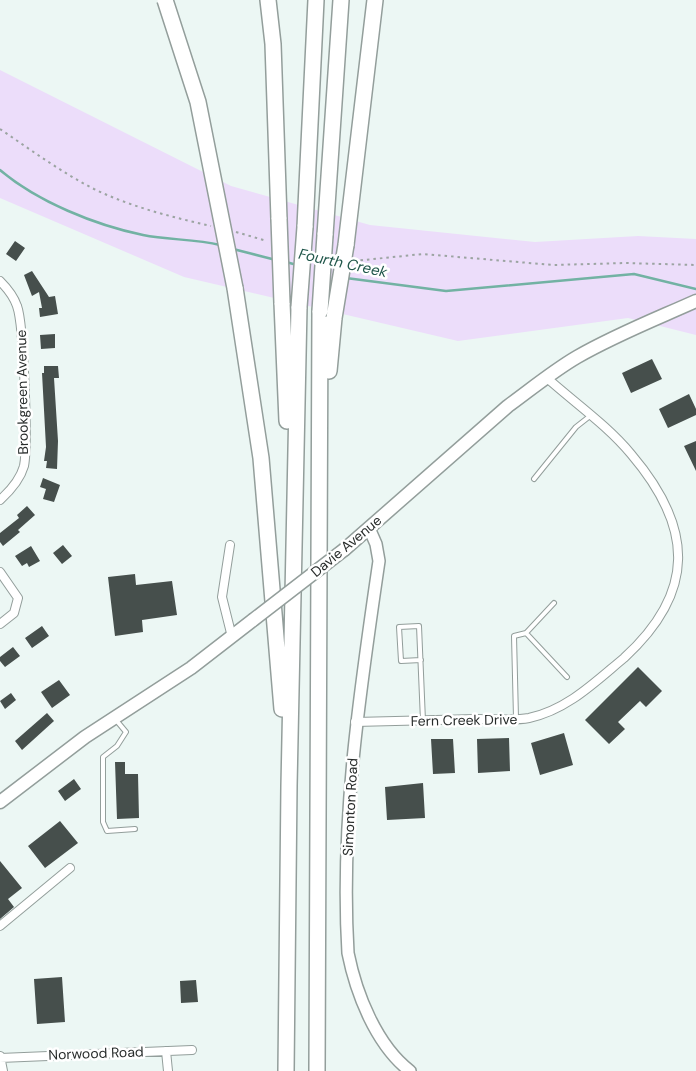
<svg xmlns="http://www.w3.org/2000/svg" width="696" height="1071" viewBox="0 0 696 1071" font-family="'DM Sans',sans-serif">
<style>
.green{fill:#ecddfa}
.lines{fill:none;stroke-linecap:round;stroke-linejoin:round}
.stream{stroke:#72b2a3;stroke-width:2.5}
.building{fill:#464f4c}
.lane-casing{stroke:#939e9b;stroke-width:6}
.street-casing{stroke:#939e9b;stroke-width:10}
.secondary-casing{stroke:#939e9b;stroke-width:14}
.primary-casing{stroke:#939e9b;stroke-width:15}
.highway-casing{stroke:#939e9b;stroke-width:18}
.path{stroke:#9ca4a2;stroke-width:2;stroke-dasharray:2.5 4;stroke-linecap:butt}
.lane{stroke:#fff;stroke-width:4}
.street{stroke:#fff;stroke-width:8}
.secondary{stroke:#fff;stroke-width:11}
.primary{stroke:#fff;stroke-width:12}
.highway{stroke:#fff;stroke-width:15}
.primary-bridge-casing{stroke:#939e9b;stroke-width:15;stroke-linecap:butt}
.highway-bridge-casing{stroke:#939e9b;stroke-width:18;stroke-linecap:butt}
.primary-bridge{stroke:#fff;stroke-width:12}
.highway-bridge{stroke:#fff;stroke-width:15}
.labels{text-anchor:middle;stroke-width:5;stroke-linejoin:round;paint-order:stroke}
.street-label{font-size:14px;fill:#272b2a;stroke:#fff}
.water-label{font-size:15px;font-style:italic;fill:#21574b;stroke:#fff}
</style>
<rect width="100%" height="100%" fill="#ecf7f4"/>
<!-- green -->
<path class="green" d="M0,70L231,186L370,225L535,242L638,236L696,239V335L628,318L458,341L184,277L0,198Z"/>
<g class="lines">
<!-- stream -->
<path class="stream" d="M0,170C38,202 95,225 143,235C168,240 195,239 220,245
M233,249L276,260
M286,262L297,265
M346,278L446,291L634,274L696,289"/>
</g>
<!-- building -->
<path class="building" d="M15,241L25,248L16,261L6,254Z
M32,271L49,297L55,296L58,314L40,317L39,308H42L39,292L32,296L24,275Z
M55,334V348L41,349L40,335Z
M652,359L662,379L631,393L622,373Z
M44,366H58L59,378H54L58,441L57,469L46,468L47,461H44L46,447L42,373H44Z
M689,394L696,409V415L668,428L659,409Z
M696,441V471L684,446Z
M43,478L60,485L54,502L43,499L46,489L40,487Z
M27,506L35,515L18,530L20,532L3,546L0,542V533L19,518L17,515Z
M63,545L72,556L62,564L53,553Z
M31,546L40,561L29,567L27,563L22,566L15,556Z
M135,574L136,585L172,581L177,615L142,620L143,632L115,636L108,577Z
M42,626L49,636L32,648L25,638Z
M13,647L20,656L5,667L0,661V657Z
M638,667L662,691L646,707L640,701L618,722L625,729L609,744L585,720Z
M59,680L70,695L52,708L41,692Z
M11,693L16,700L5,709L0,701Z
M47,713L54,721L22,750L15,741Z
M564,733L573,765L540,775L531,743Z
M509,738L510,771L478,773L477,739Z
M431,739H453L455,773L433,774Z
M115,762H125V774H138L139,818L117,819Z
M74,779L81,789L65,801L58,791Z
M423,783L425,818L387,820L385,787Z
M60,821L78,843L45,868L28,846Z
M0,861L22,888L8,899L14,907L0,919Z
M62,977L65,1022L37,1024L34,979Z
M196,980L198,1002L181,1003L180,981Z"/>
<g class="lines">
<!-- lane casing -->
<g class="lane-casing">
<path id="lane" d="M534,479L576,427L590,416
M526,633L567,677
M421,660L401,661L399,627L419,626L423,721
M516,718L514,636L526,633L554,603
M116,720L126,732L117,746L103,757V822L107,831L135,829"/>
</g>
<!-- street casing -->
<g class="street-casing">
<path id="street" d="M0,281C7,288 14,297 17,306C24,325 28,446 24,466C20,480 10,491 0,500
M230,545L222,597L232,637
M0,572L18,598L14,613L0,624
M355,722C396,721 436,720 476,719C493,719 513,721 529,718C567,710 595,682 624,658C696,592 694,528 631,454C608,426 575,403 547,378
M0,926L70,868
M166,1051L168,1071
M0,1056L3,1071
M0,1058L192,1050"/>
</g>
<!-- secondary casing -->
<g class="secondary-casing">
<path id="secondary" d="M369,528L376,544L379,561C360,691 340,821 348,953C356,993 376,1045 410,1071"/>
</g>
<!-- primary casing -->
<g class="primary-casing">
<path id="primary" d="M345,549L508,406C530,390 553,371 577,357C615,335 656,319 696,301
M0,802L85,737L191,668L253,620"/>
</g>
<!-- highway casing -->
<g class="highway-casing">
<path id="highway" d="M268,0L273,44L279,219
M305,227L316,0
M325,235L341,0
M346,245L375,0
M235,288L261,458L282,709
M282,303L287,421
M329,371L334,318
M286,1071L289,786L299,307
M317,1071L320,311"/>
</g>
<!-- path -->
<path class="path" d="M0,129C31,150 61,172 94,189C131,207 172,217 211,226
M236,232L267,241
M354,261L423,254L553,265L626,263L696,265"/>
<!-- lane -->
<use href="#lane" class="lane"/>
<!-- street -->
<use href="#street" class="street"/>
<!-- secondary -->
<use href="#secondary" class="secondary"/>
<!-- primary -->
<use href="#primary" class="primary"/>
<!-- highway -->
<use href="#highway" class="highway"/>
<!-- primary-bridge casing -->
<g class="primary-bridge-casing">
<path id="primary-bridge" d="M253,620L345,549"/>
</g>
<!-- highway-bridge casing -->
<g class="highway-bridge-casing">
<path id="highway-bridge" d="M165,0L198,102L235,288
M279,219L282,303
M299,307L305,227
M320,311L325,235
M334,318L346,245"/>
</g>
<!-- primary-bridge -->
<use href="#primary-bridge" class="primary-bridge"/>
<!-- highway-bridge -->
<use href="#highway-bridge" class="highway-bridge"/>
</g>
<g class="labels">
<!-- street labels -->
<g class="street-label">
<text transform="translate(22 392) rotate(-91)" y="5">Brookgreen Avenue</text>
<text transform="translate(346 546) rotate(-40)" y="5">Davie Avenue</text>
<text transform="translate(464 720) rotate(-1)" y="5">Fern Creek Drive</text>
<text transform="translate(350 807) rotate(-87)" y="5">Simonton Road</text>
<text transform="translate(96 1053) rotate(-2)" y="5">Norwood Road</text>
</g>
<!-- water labels -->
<g class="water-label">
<text transform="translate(343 263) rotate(12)" y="5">Fourth Creek</text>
</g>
</g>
</svg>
